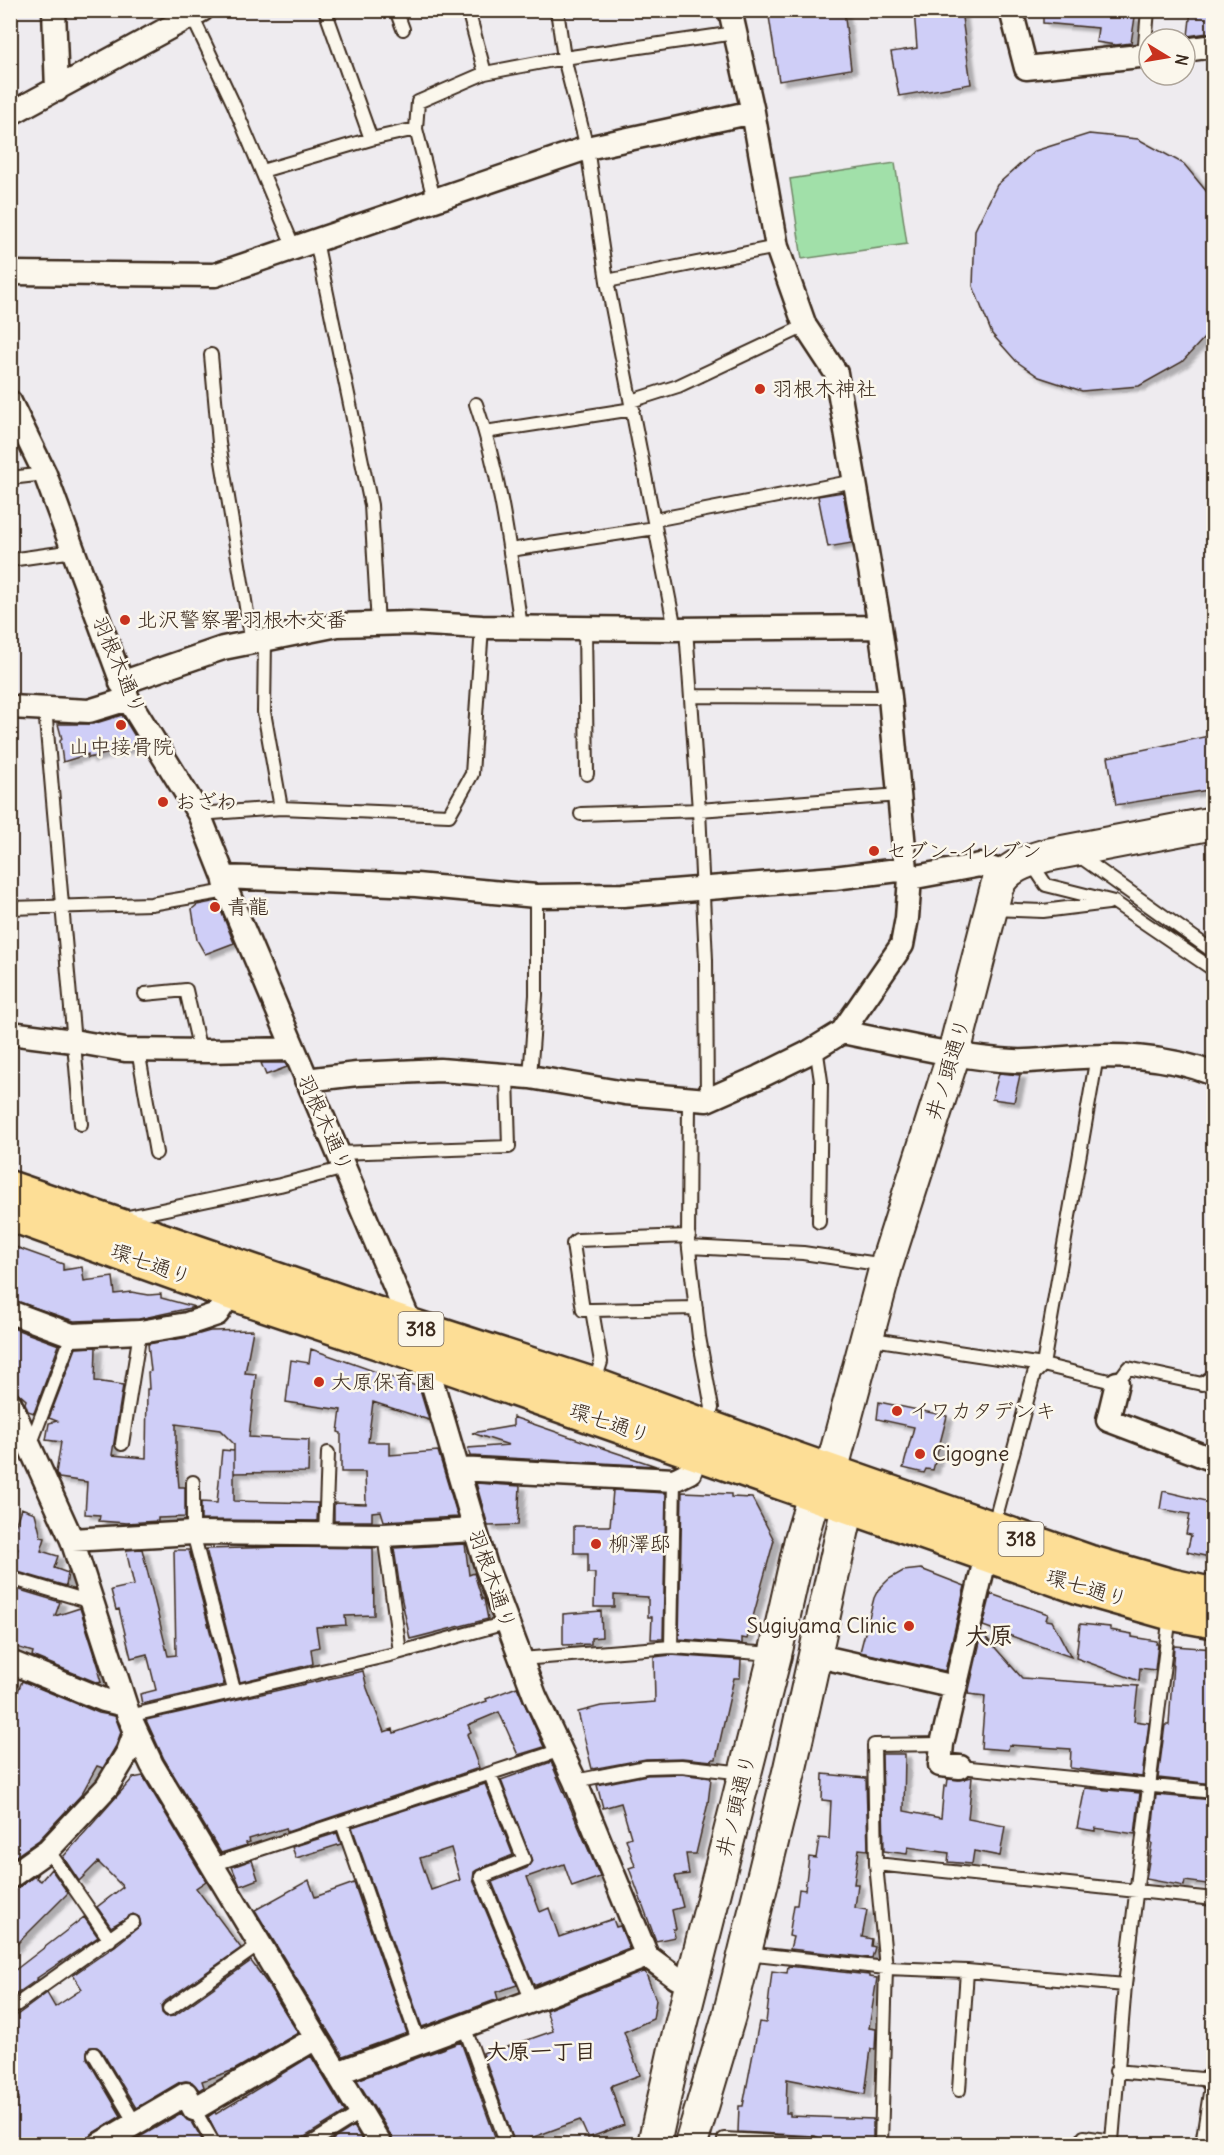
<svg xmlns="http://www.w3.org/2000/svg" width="1224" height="2155" viewBox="0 0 1224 2155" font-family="Delius,'Klee One',sans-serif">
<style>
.green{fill:#a1e0a9;stroke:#6e8564;stroke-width:1.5}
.building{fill:#cfcef7;stroke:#3b2a1e;stroke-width:1.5;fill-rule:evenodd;filter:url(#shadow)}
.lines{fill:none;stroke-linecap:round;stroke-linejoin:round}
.lane-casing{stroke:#3b2a1e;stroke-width:16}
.street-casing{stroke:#3b2a1e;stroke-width:27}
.secondary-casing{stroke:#3b2a1e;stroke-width:36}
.primary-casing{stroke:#3b2a1e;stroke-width:38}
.lane{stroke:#fbf7ec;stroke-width:12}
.street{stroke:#fbf7ec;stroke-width:22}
.secondary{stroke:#fbf7ec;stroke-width:32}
.primary{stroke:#fdde96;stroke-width:33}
.poi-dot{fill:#c8321e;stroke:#fbf7ec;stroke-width:2}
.labels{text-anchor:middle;stroke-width:5;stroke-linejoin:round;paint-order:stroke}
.shield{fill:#fbf7ec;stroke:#75685c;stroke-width:1.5}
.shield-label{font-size:20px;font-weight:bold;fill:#3b2a1e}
.poi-label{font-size:21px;fill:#3b2a1e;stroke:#fbf7ec;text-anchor:start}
.street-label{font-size:21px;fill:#3b2a1e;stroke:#fbf7ec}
.neighbourhood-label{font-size:22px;font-weight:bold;fill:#3b2a1e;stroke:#fbf7ec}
.quarter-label{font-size:24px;font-weight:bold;fill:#3b2a1e;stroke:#fbf7ec}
</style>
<defs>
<filter id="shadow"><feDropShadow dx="6" dy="4" stdDeviation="1.5" flood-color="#0004"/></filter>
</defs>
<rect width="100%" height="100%" fill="#eeebef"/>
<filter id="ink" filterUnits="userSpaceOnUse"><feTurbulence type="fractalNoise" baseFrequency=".0167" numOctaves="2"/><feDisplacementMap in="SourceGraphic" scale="12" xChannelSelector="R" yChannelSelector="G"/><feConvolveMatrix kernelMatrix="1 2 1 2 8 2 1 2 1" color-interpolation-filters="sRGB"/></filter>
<g filter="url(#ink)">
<!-- green -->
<path class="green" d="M895,163L907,244L802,259L790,179Z"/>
<!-- building -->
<path class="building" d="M768,10H844L851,69L779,81Z
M914,10H961L971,84L899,96L891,52L917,48Z
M1043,10H1127V16L1135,17L1131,43L1116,45L1096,42L1098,28L1043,23Z
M1191,10H1214V32L1188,36Z
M1089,134L1138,139L1184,164L1211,197L1214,204V318L1205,337L1182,362L1139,386L1082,391L1039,377L1016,361L992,334L973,286L975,230L997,185L1035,151Z
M843,492L852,543L828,547L818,496Z
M122,715L141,746L88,758V754L63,762L60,741L62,739L58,724H93Z
M1214,735V789L1116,805L1108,757Z
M217,901L234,943L205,954L197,940L192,909L197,905Z
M261,1063H285L287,1067L266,1075Z
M999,1073L1020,1075L1014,1102L992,1099Z
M10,1245L63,1264V1270L82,1267L84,1281L113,1277L115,1294L131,1292L149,1295L161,1294V1298L195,1307L139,1319L74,1321L10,1299Z
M10,1327L59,1345L34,1413L28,1411L25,1403L26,1400L17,1392L10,1390Z
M253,1330L245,1373L256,1374L249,1437L309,1440L308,1472L234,1473V1444L220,1430L176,1424V1452L179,1487H185V1517L158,1518V1521L127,1523L99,1521L100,1515L85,1514L87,1482L59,1478L56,1473L61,1442L46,1440L49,1423L57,1421L49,1418L76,1348L96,1347L95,1381L123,1385L112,1455L146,1458L147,1389H149L148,1372L151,1371L148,1344L189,1337L210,1331Z
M311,1349L419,1387L429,1420L373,1402L368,1442H390V1455L438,1451L458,1517L384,1521L381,1511L372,1512V1521H334V1503L366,1504L365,1472H341V1433L338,1432L341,1410L286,1402L291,1360L309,1363Z
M879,1402L947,1416L933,1470L926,1469L924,1473L903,1468L914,1427L877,1419Z
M513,1417L614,1452L656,1466L470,1456L468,1448L509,1445L472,1433L513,1426Z
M222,1450L234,1451V1501L318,1503L317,1521L201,1520V1502L217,1503Z
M476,1483L520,1486L518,1525L488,1526Z
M613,1490L666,1493L663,1639H651L652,1617H648V1597L614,1595V1607H594L595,1573H588V1553H574V1526H610Z
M1163,1491L1214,1503V1558L1187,1552L1191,1535L1186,1534L1190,1514L1160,1509Z
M682,1492L731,1494V1497L752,1498L774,1540L747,1639L742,1638V1644L679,1639Z
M21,1508L35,1513L41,1537L45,1538L41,1551L58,1556L54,1568L68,1573L66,1586L11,1570L18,1549L10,1546V1542Z
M465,1544L469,1575L474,1573L482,1599H484L488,1619L410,1639L401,1596L394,1548Z
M284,1547L373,1548L374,1615L345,1616L346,1625L316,1627L319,1647L311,1649L313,1664L240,1682L206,1549Z
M142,1549L168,1656L176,1655L174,1550H189L224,1685L142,1704L140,1694L156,1690L147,1654L131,1658L119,1609L116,1610L111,1590L134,1585L126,1550Z
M921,1569L965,1586L945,1671L860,1652L874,1598L878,1590L889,1579L903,1571Z
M10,1587L60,1602L55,1616L80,1608L100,1671L98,1672L101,1682L98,1683L32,1656L33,1652L10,1645Z
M991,1594L1048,1614L1046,1620L1052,1621L1071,1657L983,1626Z
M601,1611L602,1637L591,1638V1644L563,1645V1614Z
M1080,1624L1110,1627V1630L1132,1634V1637L1157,1641L1156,1644H1158L1155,1670L1140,1668L1139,1681L1076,1658Z
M982,1633L1022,1678L1138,1686L1134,1721L1149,1723L1142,1777L1070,1768L1071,1749L1009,1745L1008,1750L981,1748L985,1696L968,1694Z
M1174,1646L1214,1649V1784L1158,1778L1165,1725H1169Z
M671,1655L741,1660L740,1678H734L716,1759H713L712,1761L682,1758L646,1759L592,1769L578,1712L601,1706L655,1702L654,1657Z
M363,1671L367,1688L384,1732L393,1729L394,1733L487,1701L486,1699L517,1687L544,1747L518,1755L499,1712L468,1725L471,1732L467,1734L479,1768L287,1832L286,1828L249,1839L250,1842L246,1843L247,1845L221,1853L164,1759L146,1720Z
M22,1681L99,1713L115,1716L121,1732L116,1746L103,1768L97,1766L81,1795L39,1840L10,1860V1711Z
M882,1754H905L904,1811L941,1818L944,1786H947L948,1779L959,1780L972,1777L968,1819L1005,1826L1000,1856L974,1851L972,1864L948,1862L949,1853L908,1847L907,1854L884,1851Z
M551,1762L600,1877L572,1887L564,1864L527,1877L540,1912L549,1908L559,1937L613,1919L616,1927L620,1926L629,1948L536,1985H534L492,1882L527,1868L532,1861L501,1780Z
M681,1774L711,1778L708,1803L696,1854H686L689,1874L675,1876L683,1907L672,1910L676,1929H673L675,1937L656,1941L629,1868L635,1866L626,1839L631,1837L621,1803L603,1808L597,1785L647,1775Z
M823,1774L866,1778L868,1850L859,1849L854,1884H858L855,1908L867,1910L862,1937L872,1939L871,1946L875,1947L872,1958L790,1949L793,1937L789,1936L794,1905H797L799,1889L805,1890L809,1857L816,1858L819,1838L829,1839L831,1801L822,1800Z
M143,1776L206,1881L196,1888L241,1948L164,2002L161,2006L162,2013L166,2017L174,2016L251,1961L267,1983L298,2033L234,2070L202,2081L204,2087L199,2090L192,2082L186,2081L180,2082L136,2108L101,2050L97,2047H90L87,2051V2058L121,2116L93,2133L88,2138L87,2145H10V2104L19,2098L10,2084V2065L17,2061L10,2049V2031L17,2027L13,2018L47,1993L55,2007L82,1989L73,1975L115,1946L141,1925L139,1917L133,1914L111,1927L97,1907L123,1887L98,1862L79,1881L63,1857L133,1778Z
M485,1784L513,1855L477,1870L474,1872L473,1880L517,1985L496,1992L498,1999L422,2027L352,1827ZM451,1848L460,1880L431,1890L420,1858Z
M1085,1788L1140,1793L1135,1834L1095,1828V1831L1077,1828Z
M1156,1795L1214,1800V1885L1185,1881L1184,1886L1146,1879L1152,1843H1151Z
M337,1833L341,1844L296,1858L292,1847Z
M252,1860L258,1879L240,1886L232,1867Z
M51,1869L68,1893L10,1951V1890L18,1888L39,1873L36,1878L41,1881Z
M309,1880L315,1897L354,1883L407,2033L343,2056L255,1910Z
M84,1917L98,1937L37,1978L38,1979L12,1997L10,1994V1974Z
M788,1966L869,1975V1977L877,1978L869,2028L876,2029L875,2049H871L865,2094L787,2079L786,2113H790V2116L873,2119V2142L822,2140L815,2136L738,2132L739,2106H743L759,2022L766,2023L772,1971L787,1973Z
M645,1971L656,2000L653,2019L624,2032L640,2075L613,2085L611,2087L624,2125L588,2138L580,2120L515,2144L483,2053L495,2048L496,2051L553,2031L546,2010Z
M461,2042L498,2145H464L461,2136L437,2145H393L392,2137L357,2080Z
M311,2056L345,2112L292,2145H222L208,2117L215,2112L216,2114Z
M181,2113L187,2120L192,2122L205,2145H126Z
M354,2126L365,2145H335L332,2140Z"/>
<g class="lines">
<!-- lane casing -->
<g class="lane-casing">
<path id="lane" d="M325,10L371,139
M396,10L403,29
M468,10L485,73
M557,10L564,58L587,148L607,281L675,629
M192,16L233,103L294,248
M1144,56L1148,10
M262,171L371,139L416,129
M434,199L416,129L418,102L485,73L564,58L735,33
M316,241L371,505L378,625
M607,281L777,247
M211,355L219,443L252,643
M631,401L678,386L805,326
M476,404C501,476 510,552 521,627
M485,432L633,409
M10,478L45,474
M654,520L855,481
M510,550L655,528
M10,560L74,551
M585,628L587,774
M686,629L699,810L706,960L707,1100
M265,639L264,712L281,808
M691,696L890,697
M45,708L81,1124
M199,814L281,808L449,815L472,774L482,627
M581,814L699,810L900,795
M1085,860L1214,952
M1030,861L1046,885L1114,902L1214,970
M10,908L151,904L227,891
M992,909L1043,911L1108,903
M145,994L186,990L200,1051
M816,1047L821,1081L819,1222
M138,1050L156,1153
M530,1077L536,995V896
M689,1098L688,1240L699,1337L712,1408L706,1426
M339,1153L509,1147L507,1076
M123,1218L280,1185L345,1168
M689,1247L803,1253L885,1265
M1214,1286V1298
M592,1310L696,1308
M866,1338L1043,1365L1117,1383L1128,1368L1202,1384L1214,1375
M594,1384L601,1362L592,1310H583L573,1244L577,1240L689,1236
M122,1444L140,1332
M30,1446L72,1335
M193,1482V1533L234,1690
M993,1528L1034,1374L1043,1365L1097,1056
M384,1535L400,1652
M325,1536L328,1453
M10,1578L91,1602
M671,1647L674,1480
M521,1659L671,1647L774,1654
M129,1716L390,1655L506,1623
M960,1767L1214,1792
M490,1774L524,1860L481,1877L532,2001
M575,1781L646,1767L681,1766L744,1773
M342,1823L419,2043
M48,1850L110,1940
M876,1864L1214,1899
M212,1865L561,1750
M746,1953L886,1968L967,1971L1125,1985
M16,2005L133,1922
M169,2009L260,1944
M464,2026L507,2144
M94,2054L135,2123
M1116,2071L1212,2080L1202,2144
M959,2090L967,1971
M194,2109L214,2144
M724,2139L815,2144
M310,2144L361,2112
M881,2144L886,1968L876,1864L874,1745L942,1744
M1083,2144L1084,2137L1112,2141L1125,1985L1170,1614"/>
</g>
<!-- street casing -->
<g class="street-casing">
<path id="street" d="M54,10L57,90
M1011,10L1026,68L1149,55
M1185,50L1214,46
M10,114L202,10
M10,273L215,275L587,148L753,112
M10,402L45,474L128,699L199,814L224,877L227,891L425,1358L486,1566L535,1696L575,1781L647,1956L677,1978L691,1983
M121,683L223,648L338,625L409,623L482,627L675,629L880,627
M10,707L89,711L128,699
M224,877L416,885L536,896L623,895L834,878L906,869
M910,878L980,865L1006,873
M842,1032C899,1043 957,1058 1014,1061C1031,1062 1048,1059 1065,1058C1115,1054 1166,1055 1214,1074
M10,1033L73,1041L125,1050L208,1051L293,1049
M306,1080L357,1074L440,1070L530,1077L625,1093L707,1100L759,1077L806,1054L842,1032L902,945L907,918L910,878L906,869L890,697L880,627L836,373L805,326L777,247L753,112L730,10
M10,1312L72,1335L140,1332L187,1324L217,1314L231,1293
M1117,1383L1108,1420L1214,1460
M10,1403L72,1540L129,1716L152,1765L380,2144
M458,1469L674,1480L690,1472L697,1454
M72,1540L193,1533L384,1535L475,1530
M814,1655L955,1687
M10,1662L104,1700L125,1705
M960,1767L940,1765L942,1744L986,1555
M10,1877L48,1850L107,1787L128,1752L135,1733
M337,2073L532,2001L647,1956
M1212,2080H1214
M100,2144L186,2094L194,2109L316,2038"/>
</g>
<!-- secondary casing -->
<g class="secondary-casing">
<path id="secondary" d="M654,2144L675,2049L775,1655L801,1539L814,1495L831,1472L886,1266L954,1053L997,886C1007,866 1027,861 1047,855L1214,823
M691,2144L729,2016L745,1952L790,1768L848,1506L837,1483"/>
</g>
<!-- primary casing -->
<g class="primary-casing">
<path id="primary" d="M10,1188L412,1326L594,1385L792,1458L1089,1562L1172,1586L1214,1595
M10,1214L231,1293L425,1358L1082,1588L1170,1613L1214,1621"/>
</g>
<!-- lane -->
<use href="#lane" class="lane"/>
<!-- street -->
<use href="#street" class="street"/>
<!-- secondary -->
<use href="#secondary" class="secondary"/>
<!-- primary -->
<use href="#primary" class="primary"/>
</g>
</g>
<!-- markers -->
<g class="poi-dot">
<circle cx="760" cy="389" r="6"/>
<circle cx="125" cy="620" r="6"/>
<circle cx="121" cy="725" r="6"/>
<circle cx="163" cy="802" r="6"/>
<circle cx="874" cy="851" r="6"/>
<circle cx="215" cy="907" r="6"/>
<circle cx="319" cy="1382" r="6"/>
<circle cx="897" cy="1411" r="6"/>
<circle cx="920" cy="1454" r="6"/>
<circle cx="596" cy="1544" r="6"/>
<circle cx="909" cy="1626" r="6"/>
</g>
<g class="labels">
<!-- shield labels -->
<g class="shield">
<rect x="398.5" y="1312" width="45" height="34" rx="4.5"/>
<rect x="998.5" y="1522" width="45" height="34" rx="4.5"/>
</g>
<g class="shield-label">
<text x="421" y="1336">318</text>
<text x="1021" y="1546">318</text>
</g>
<!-- poi labels -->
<g class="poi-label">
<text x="772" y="396">羽根木神社</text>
<text x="137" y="627">北沢警察署羽根木交番</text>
<text x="121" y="754" text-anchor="middle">山中接骨院</text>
<text x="175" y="809">おざわ</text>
<text x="886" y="858">セブン-イレブン</text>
<text x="227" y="914">青龍</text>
<text x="331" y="1389">大原保育園</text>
<text x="909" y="1418">イワカタデンキ</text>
<text x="932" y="1461">Cigogne</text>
<text x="608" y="1551">柳澤邸</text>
<text x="897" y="1633" text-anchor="end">Sugiyama Clinic</text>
</g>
<!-- street labels -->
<g class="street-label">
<text transform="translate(119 665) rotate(67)" y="7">羽根木通り</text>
<text transform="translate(948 1069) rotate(-73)" y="7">井ノ頭通り</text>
<text transform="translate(325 1123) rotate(66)" y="7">羽根木通り</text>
<text transform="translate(151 1264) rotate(20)" y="7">環七通り</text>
<text transform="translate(610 1423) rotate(19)" y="7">環七通り</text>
<text transform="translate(492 1579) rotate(71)" y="7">羽根木通り</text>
<text transform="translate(1087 1588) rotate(17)" y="7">環七通り</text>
<text transform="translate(736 1805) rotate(-76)" y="7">井ノ頭通り</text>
</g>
<!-- neighbourhood labels -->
<g class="neighbourhood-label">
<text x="541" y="2059">大原一丁目</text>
</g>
<!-- quarter labels -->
<g class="quarter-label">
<text x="989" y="1644">大原</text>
</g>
</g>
<!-- margin -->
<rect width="1224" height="2155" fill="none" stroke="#fbf7ec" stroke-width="36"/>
<rect x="18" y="18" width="1188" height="2119" fill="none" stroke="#3b2a1e" stroke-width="2" filter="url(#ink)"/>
<!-- north arrow -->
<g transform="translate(1167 57) rotate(101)"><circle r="28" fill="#fbf7ec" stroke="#aea59a" stroke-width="1.5"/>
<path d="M0-4.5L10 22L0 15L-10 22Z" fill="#c8321e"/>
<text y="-9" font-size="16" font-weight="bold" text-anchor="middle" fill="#3b2a1e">N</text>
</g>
</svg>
